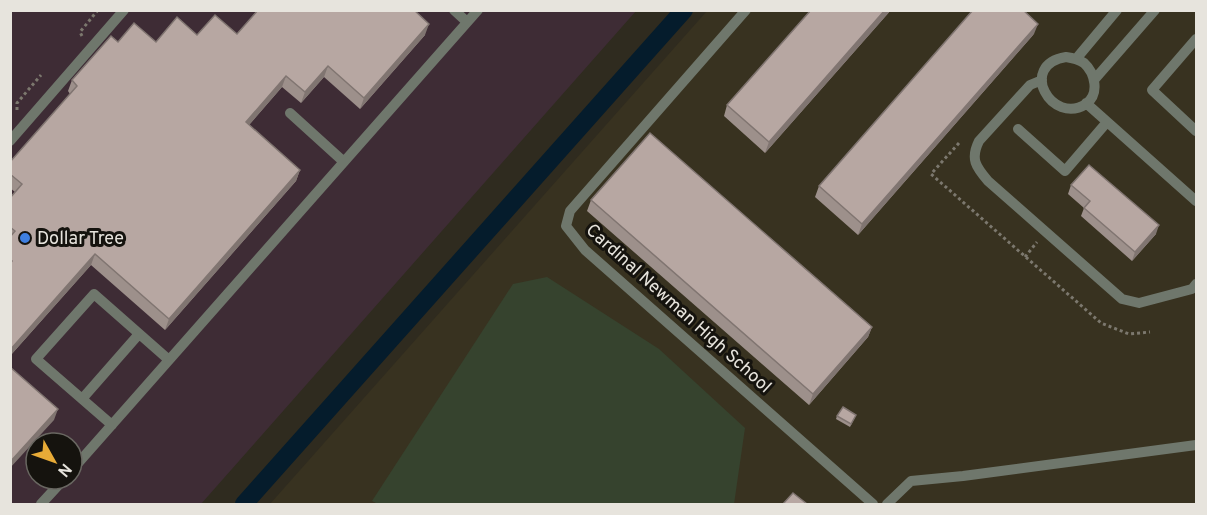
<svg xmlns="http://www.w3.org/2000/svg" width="1207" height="515" viewBox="0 0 1207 515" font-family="Overpass,sans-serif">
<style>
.commercial{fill:#3e2c35;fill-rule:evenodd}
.built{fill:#383220}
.green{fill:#36432e}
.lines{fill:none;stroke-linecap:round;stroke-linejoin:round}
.canal{stroke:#051c2c;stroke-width:18}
.path{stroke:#7c786e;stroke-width:3;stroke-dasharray:3 3;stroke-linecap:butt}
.lane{stroke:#6f776c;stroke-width:10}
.wall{fill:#9d908b}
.shaded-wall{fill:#807571}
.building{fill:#b7a7a2;stroke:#807571;stroke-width:1.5}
.shop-dot{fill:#3f7fe0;stroke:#15130e;stroke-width:2}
.labels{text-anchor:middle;stroke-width:6;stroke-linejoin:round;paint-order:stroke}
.poi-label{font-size:18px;fill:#e7e4dd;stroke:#15130e;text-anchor:start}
.street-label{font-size:18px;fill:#e7e4dd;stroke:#15130e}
</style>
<rect width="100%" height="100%" fill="#2f2b1f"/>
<!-- commercial -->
<path class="commercial" d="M10,11H636L201,504H11ZM36,443H72V479H36Z"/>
<!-- built -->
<path class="built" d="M707,11H1196V504H270Z"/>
<!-- green -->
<path class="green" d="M547,277L659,349L745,428L734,504H378L372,501L513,284Z"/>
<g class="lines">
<!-- canal -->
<path class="canal" d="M244,504L684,10"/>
<!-- path -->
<path class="path" d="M82,36L80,32L98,10
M17,110V103L41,75
M959,143L931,174L1101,323L1129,334L1150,332
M1025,257L1037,242"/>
<!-- lane -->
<path class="lane" d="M454,10L467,22
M746,10L570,211L566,226L585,250L873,504
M1196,39L1152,90L1196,131
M1066,57C1073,58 1078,59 1084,63C1095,73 1100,94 1086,104C1052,126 1017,65 1066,57Z
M1076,59L1117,10
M1042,80L1030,85L979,141C970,159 976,167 988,181L1122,299L1139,303L1192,289L1196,284
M1094,80L1155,10
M1086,103L1196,201
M290,113L344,162
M1018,129L1065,171L1107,122
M10,141L124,10
M82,399L139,334
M112,425L36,359L94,294L169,360
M72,470L478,10
M41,504L64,479
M887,504L911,481L963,476L1196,445"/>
</g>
<!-- wall -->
<path class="wall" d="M891,10L765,153L724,116L727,105Z
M237,34L425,35L360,109L324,77L301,103L282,87L249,125L300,170L296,181L165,330L91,265L10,356V198L15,192L10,188V162L70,94L68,91L72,80L118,42H156L197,35Z
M1034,34L858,235L815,197L819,186Z
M1071,185L1156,234L1132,261L1081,216L1084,208L1068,194Z
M591,200L872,327L868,337L809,405L587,211Z
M856,415L850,427L836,419L837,416Z"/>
<!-- shaded-wall -->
<path class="shaded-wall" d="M885,10H891L765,153L769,142Z
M429,24L425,35L360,109L364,98Z
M1038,24L1034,34L858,235L862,224Z
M328,66L324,77L301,103L305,92Z
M286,76L282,87L242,133L246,122Z
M300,170L296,181L165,330L169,319Z
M1159,225L1156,234L1132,261L1135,252Z
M95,254L91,265L10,356V350Z
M872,327L868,337L809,405L813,394Z
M58,409L54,420L10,468V462Z"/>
<!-- building -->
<path class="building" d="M258,10H414L429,24L364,98L328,66L305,92L286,76L246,122L300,170L169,319L95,254L10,350V264L12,261L10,260V237L15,231L10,227V198L22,184L10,174V162L77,86L72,80L111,36L118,42L134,23L156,42L177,17L197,35L215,15L237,34Z
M811,10H885L769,142L727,105Z
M973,10H1023L1038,24L862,224L819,186Z
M650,133L872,327L813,394L591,200Z
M1089,165L1159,225L1135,252L1084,208L1090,201L1071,185Z
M10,367L58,409L10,462Z
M843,407L856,415L851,424L837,416Z
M793,493L807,504H783Z"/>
<!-- markers -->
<circle class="shop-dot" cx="25" cy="238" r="6"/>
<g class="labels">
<!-- poi labels -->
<g class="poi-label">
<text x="37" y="244">Dollar Tree</text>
</g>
<!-- street labels -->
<g class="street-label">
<text transform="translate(679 308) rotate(42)" y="6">Cardinal Newman High School</text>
</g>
</g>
<!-- border -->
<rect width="1207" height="515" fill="none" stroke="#e7e4dd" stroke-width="24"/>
<!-- north arrow -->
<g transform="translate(54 461) rotate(130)"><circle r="28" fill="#15130e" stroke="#696761" stroke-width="1.5"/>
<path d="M0-4.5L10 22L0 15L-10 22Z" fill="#e8ab37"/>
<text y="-9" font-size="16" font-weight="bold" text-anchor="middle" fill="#e7e4dd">N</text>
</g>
</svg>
